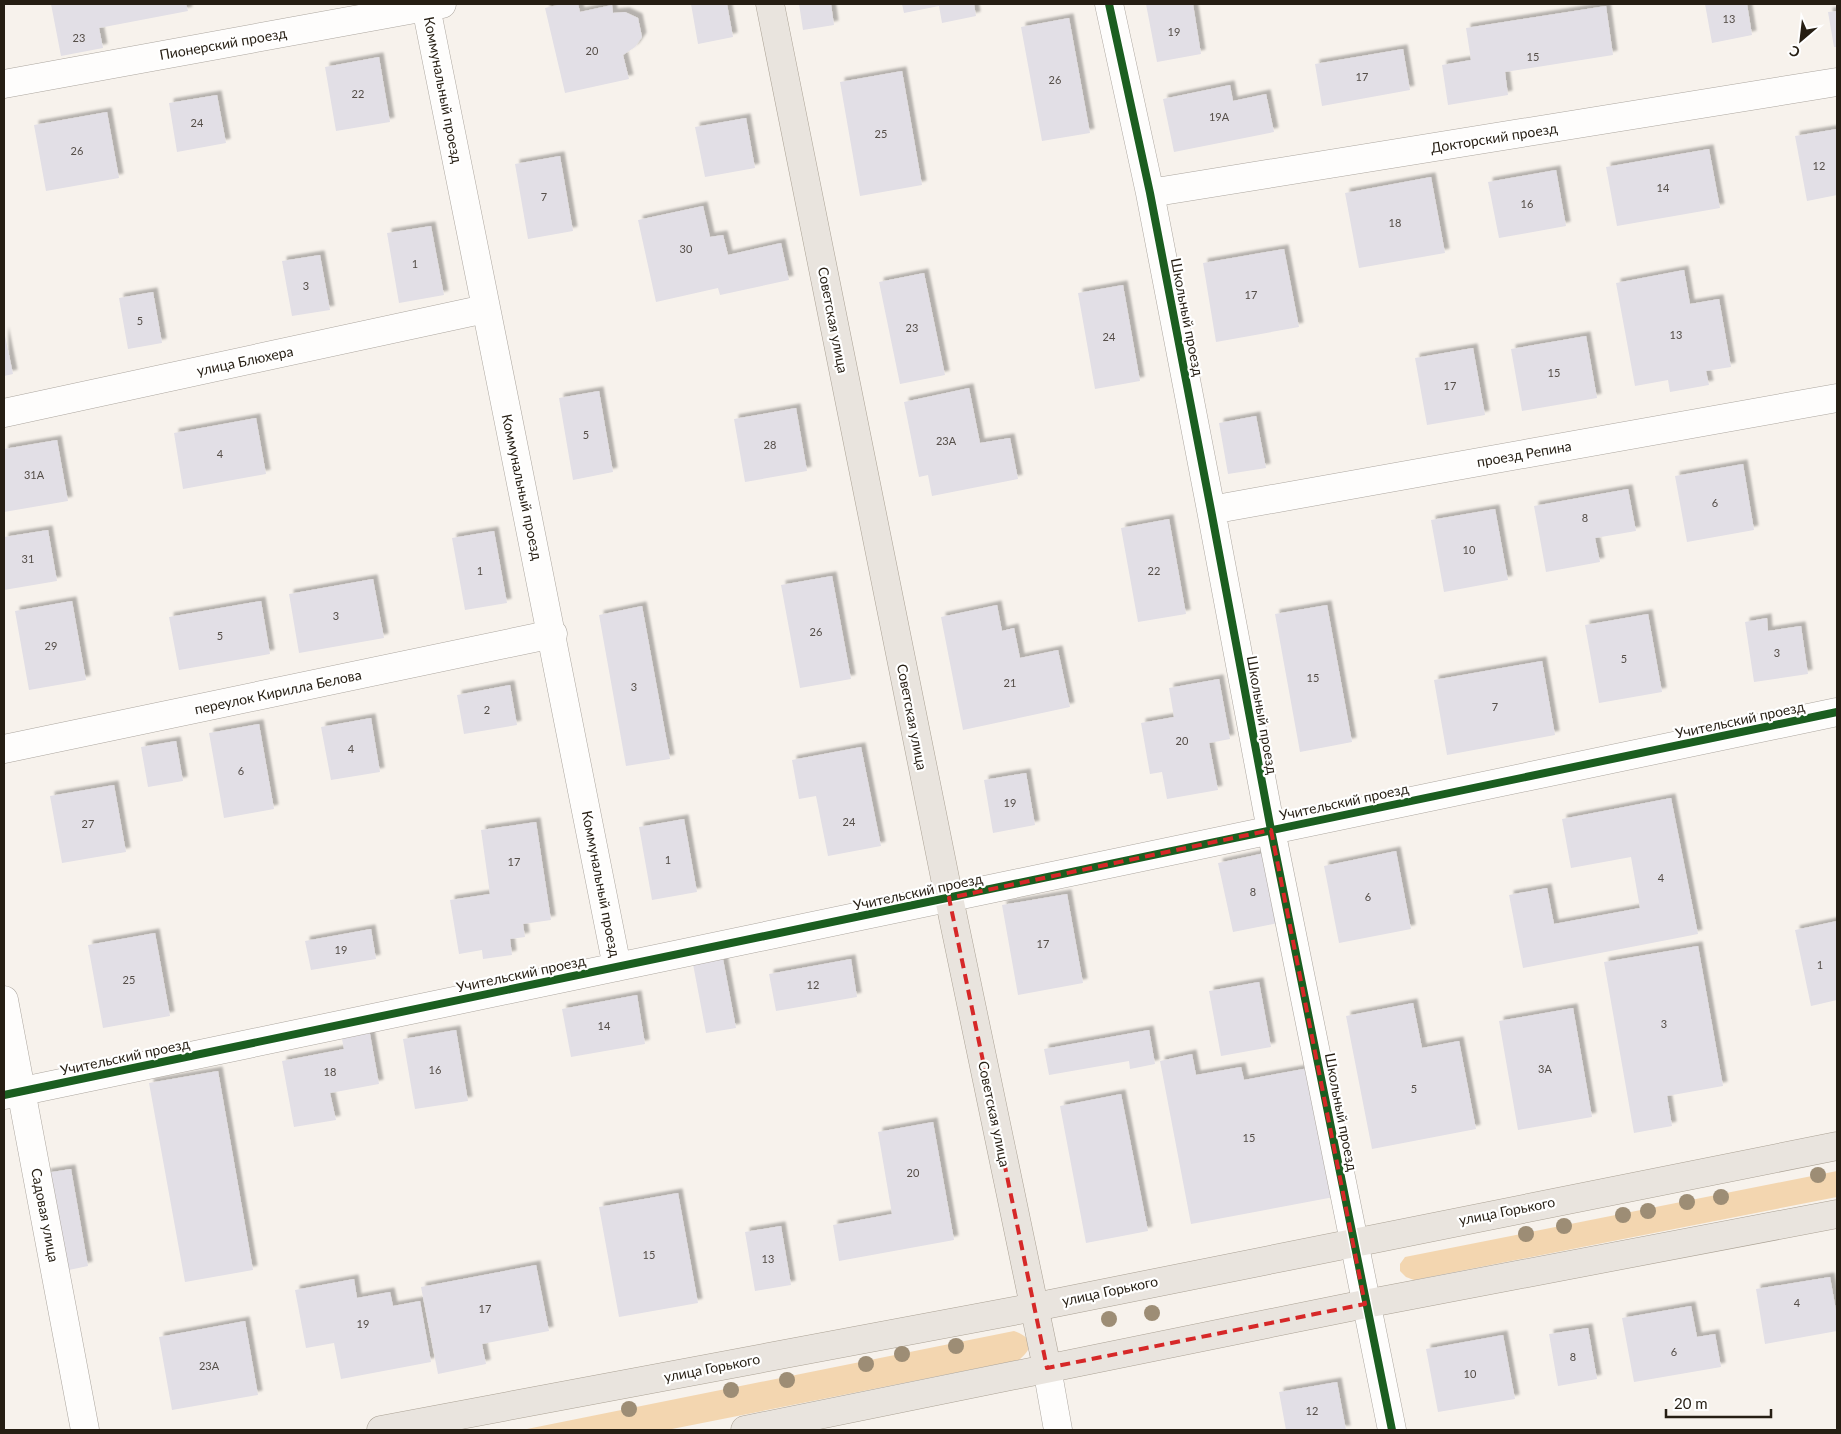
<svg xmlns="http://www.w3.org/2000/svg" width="1841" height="1434" viewBox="0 0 1841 1434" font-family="Lato,sans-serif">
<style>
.green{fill:#f3d6b0}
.building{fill:#e2dfe6;filter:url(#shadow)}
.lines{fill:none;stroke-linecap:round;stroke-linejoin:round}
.minor-casing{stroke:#aca69f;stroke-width:29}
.major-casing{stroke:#aaa194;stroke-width:29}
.minor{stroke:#fefdfc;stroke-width:28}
.major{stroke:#e9e4de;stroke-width:28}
.cycleway-casing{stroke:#fff;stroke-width:11}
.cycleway{stroke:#1b5e20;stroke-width:8}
.tree{fill:#9d8d75}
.marked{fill:none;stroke:#d62828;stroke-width:4;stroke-dasharray:10 6;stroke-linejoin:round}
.labels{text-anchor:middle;stroke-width:4.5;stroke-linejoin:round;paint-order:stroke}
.number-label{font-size:11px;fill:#554e48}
.street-label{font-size:14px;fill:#261e13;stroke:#fff}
</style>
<defs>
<filter id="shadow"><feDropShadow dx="4.5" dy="-4.5" stdDeviation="1" flood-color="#0004"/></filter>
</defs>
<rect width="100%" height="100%" fill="#f7f2ec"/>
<!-- green -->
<path class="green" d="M1837,1171V1197L1414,1280L1406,1277L1400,1271V1264L1405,1257Z
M1014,1331C1033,1337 1034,1348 1019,1360L667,1430H522Z"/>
<!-- building -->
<path class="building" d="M51,4H186L188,11L99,28L103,48L61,56Z
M562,4H578L580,12L612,5L613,13L625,12L638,18L642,37L635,47L623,55L629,79L565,93L545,8Z
M691,4H727L733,37L698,44Z
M799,4H831L834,25L803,30Z
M902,4H974L976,16L942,23L939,6L904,13Z
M1146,4H1193L1201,54L1157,62Z
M1705,4H1747L1752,35L1712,43Z
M1606,6L1613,55L1505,72L1508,95L1448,105L1442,65L1471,60L1466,28Z
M1837,11V47H1834L1828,12Z
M1069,18L1090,133L1042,141L1021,27Z
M1403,49L1410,90L1322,106L1315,64Z
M379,57L390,122L336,131L325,67Z
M902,71L922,185L860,196L840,82Z
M1230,85L1233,101L1266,94L1274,132L1174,152L1163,99Z
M217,95L226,143L177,152L169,103Z
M107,112L119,178L46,191L34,125Z
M746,118L755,168L705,177L695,127Z
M1837,129V195L1807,201L1795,136Z
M1709,149L1720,208L1617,226L1606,167Z
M560,156L573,231L528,239L515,164Z
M1556,170L1566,226L1499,238L1488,182Z
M1431,177L1445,253L1359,268L1345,193Z
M703,206L710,237L723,235L728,255L781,243L789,280L720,295L718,288L656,302L638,220Z
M431,226L444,295L399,303L387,233Z
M1284,249L1299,327L1216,342L1203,263Z
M320,255L330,310L292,316L282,261Z
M1684,270L1690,304L1719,299L1731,367L1706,371L1709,385L1670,392L1668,380L1635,386L1616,283Z
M924,273L945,375L900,384L879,282Z
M1123,285L1140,381L1095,389L1078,293Z
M153,292L162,343L128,349L119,298Z
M4,331L13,374L4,376Z
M1586,336L1597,398L1522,411L1511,349Z
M1473,348L1485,415L1427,425L1415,358Z
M969,388L980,443L1010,438L1018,479L932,496L928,475L919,477L904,402Z
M599,391L613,472L573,480L559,398Z
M796,408L807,471L745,482L734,419Z
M1256,416L1266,468L1228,474L1219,423Z
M256,418L266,474L183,489L174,433Z
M57,440L68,501L4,512V449Z
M1743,464L1754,530L1687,542L1675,476Z
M1628,489L1636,531L1595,538L1600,562L1546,572L1534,506Z
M1495,509L1508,580L1444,592L1431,520Z
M1169,519L1186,614L1138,622L1121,528Z
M48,530L57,581L4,590V537Z
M494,531L507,603L465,610L452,538Z
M832,576L851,679L800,688L781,585Z
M373,579L384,638L299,653L289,594Z
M72,601L86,680L29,690L15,611Z
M261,601L270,654L179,670L169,617Z
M997,605L1002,631L1014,628L1020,658L1058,650L1070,707L963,730L941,617Z
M1327,605L1352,742L1300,752L1275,614Z
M642,606L670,759L626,766L599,615Z
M1648,614L1662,692L1599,703L1585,625Z
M1767,618L1768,631L1801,626L1808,674L1754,682L1745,622Z
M1542,661L1555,735L1447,755L1434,680Z
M1219,679L1230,739L1209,743L1218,790L1167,799L1162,772L1150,774L1141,723L1174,717L1169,688Z
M510,685L517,725L464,734L457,695Z
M371,718L380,772L331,780L321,727Z
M259,724L274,809L224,818L209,733Z
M176,741L183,781L148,787L141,747Z
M861,747L881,846L828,856L816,796L799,799L792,760Z
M1026,773L1035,825L993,833L984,780Z
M114,785L126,852L62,863L50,796Z
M1671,798L1698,934L1523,968L1509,895L1547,888L1554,924L1640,908L1631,857L1571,868L1562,819Z
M684,819L697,892L652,900L639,827Z
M536,822L551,920L523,924L525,937L510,939L512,955L483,959L482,950L459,954L450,900L490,894L481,830Z
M1274,851L1288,921L1233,932L1218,863Z
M1396,851L1411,929L1339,943L1324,866Z
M1067,894L1083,983L1018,995L1002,905Z
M1837,921V1000L1811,1006L1795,930Z
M371,929L376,959L311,970L305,941Z
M155,933L170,1016L103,1028L88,945Z
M1698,946L1723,1086L1667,1096L1672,1126L1634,1133L1604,962Z
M723,959L736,1028L706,1033L693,964Z
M851,959L857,997L776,1011L769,974Z
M1259,982L1271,1047L1221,1056L1209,991Z
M637,995L645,1044L571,1057L562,1009Z
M1413,1003L1422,1048L1459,1041L1476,1129L1372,1149L1346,1016Z
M1573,1008L1592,1117L1518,1130L1499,1021Z
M368,1023L379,1084L330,1093L336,1120L294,1127L282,1061L344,1049L340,1029Z
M456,1030L468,1101L415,1109L403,1039Z
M1149,1030L1155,1064L1130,1069L1129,1061L1049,1075L1044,1049Z
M1192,1054L1196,1075L1241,1067L1244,1080L1309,1068L1334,1197L1191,1224L1160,1061Z
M218,1071L253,1270L185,1282L149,1083Z
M1121,1094L1148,1231L1086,1243L1060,1106Z
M933,1122L954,1240L839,1261L833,1225L892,1214L878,1132Z
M71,1169L88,1266L64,1271L46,1173Z
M678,1193L698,1303L619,1317L599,1207Z
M781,1226L791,1285L755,1291L745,1232Z
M536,1265L549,1331L482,1344L486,1364L438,1374L421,1287Z
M1830,1277L1837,1316V1331L1765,1344L1756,1289Z
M354,1279L357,1298L390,1292L393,1306L420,1301L431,1362L341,1379L334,1343L306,1348L295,1290Z
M1691,1306L1697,1337L1715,1334L1721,1367L1634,1382L1622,1318Z
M245,1321L258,1395L172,1410L159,1337Z
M1588,1328L1597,1379L1558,1386L1549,1334Z
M1503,1335L1515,1399L1438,1412L1426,1349Z
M1337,1382L1346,1430H1286L1279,1392Z"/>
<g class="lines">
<!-- minor casing -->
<g class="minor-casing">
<path id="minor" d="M1109,4L1150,193L1211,510L1271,830L1392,1430
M426,7C489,327 555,647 617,967
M4,84L442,4
M1150,193L1837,82
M4,413L485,309
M1211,510L1837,398
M4,749L553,634
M4,1000L85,1430
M4,1095L1837,712
M1047,1368L1058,1430"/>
</g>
<!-- major casing -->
<g class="major-casing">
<path id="major" d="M770,4L949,898L1047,1368
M381,1430L1035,1307L1837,1146
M745,1430L1365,1304L1837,1214"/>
</g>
<!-- minor -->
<use href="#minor" class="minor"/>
<!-- major -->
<use href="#major" class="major"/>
<!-- cycleway casing -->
<g class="cycleway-casing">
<path id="cycleway" d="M1109,4L1150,193L1211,510L1271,830L1392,1430
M4,1095L1837,712"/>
</g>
<!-- cycleway -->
<use href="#cycleway" class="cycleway"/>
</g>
<!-- trees -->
<g class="tree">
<circle cx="1818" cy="1175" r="8"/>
<circle cx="1721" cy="1197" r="8"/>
<circle cx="1687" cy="1202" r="8"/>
<circle cx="1648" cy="1211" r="8"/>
<circle cx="1623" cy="1215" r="8"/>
<circle cx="1564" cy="1226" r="8"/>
<circle cx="1526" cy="1234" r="8"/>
<circle cx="1152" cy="1313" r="8"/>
<circle cx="1109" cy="1319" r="8"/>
<circle cx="956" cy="1346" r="8"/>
<circle cx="902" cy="1354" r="8"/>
<circle cx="866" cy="1364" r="8"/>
<circle cx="787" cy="1380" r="8"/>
<circle cx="731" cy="1390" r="8"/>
<circle cx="629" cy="1409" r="8"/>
</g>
<!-- marked area -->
<path class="marked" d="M1271,830L1365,1304L1047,1368L949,898Z"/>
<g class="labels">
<!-- number labels -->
<g class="number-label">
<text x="1729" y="23">13</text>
<text x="1174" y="36">19</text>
<text x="79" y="42">23</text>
<text x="592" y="55">20</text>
<text x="1533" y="61">15</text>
<text x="1362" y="81">17</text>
<text x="1055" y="84">26</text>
<text x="358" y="98">22</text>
<text x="1219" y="121">19А</text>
<text x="197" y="127">24</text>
<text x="881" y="138">25</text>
<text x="77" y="155">26</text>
<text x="1819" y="170">12</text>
<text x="1663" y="192">14</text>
<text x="544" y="201">7</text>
<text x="1527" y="208">16</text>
<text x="1395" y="227">18</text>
<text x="686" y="253">30</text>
<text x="415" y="268">1</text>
<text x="306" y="290">3</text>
<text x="1251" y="299">17</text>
<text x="140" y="325">5</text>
<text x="912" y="332">23</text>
<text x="1676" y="339">13</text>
<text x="1109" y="341">24</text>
<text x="1554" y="377">15</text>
<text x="1450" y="390">17</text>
<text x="586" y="439">5</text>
<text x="946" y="445">23А</text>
<text x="770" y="449">28</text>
<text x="220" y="458">4</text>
<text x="34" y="479">31А</text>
<text x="1715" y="507">6</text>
<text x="1585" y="522">8</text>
<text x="1469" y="554">10</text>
<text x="28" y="563">31</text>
<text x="480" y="575">1</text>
<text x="1154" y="575">22</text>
<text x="336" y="620">3</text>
<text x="816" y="636">26</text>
<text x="220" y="640">5</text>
<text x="51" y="650">29</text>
<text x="1777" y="657">3</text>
<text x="1624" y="663">5</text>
<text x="1313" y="682">15</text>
<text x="1010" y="687">21</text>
<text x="634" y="691">3</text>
<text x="1495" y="711">7</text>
<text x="487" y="714">2</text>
<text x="1182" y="745">20</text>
<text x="351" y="753">4</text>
<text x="241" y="775">6</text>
<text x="1010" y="807">19</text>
<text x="849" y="826">24</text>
<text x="88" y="828">27</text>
<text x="668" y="864">1</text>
<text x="514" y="866">17</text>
<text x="1661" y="882">4</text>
<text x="1253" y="896">8</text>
<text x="1368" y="901">6</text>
<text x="1043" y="948">17</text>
<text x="341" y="954">19</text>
<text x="1820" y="969">1</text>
<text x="129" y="984">25</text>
<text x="813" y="989">12</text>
<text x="1664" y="1028">3</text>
<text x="604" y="1030">14</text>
<text x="1545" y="1073">3А</text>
<text x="435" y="1074">16</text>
<text x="330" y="1076">18</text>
<text x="1414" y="1093">5</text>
<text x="1249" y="1142">15</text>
<text x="913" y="1177">20</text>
<text x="649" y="1259">15</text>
<text x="768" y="1263">13</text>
<text x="1797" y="1307">4</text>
<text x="485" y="1313">17</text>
<text x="363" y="1328">19</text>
<text x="1674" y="1356">6</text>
<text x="1573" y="1361">8</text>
<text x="209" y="1370">23А</text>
<text x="1470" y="1378">10</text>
<text x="1312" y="1415">12</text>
</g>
<!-- street labels -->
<g class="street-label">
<text transform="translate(223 44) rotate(-10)" y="5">Пионерский проезд</text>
<text transform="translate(443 90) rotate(79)" y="5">Коммунальный проезд</text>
<text transform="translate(1494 138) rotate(-9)" y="5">Докторский проезд</text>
<text transform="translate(1187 317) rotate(79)" y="5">Школьный проезд</text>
<text transform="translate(833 320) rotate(79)" y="5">Советская улица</text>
<text transform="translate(245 361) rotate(-12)" y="5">улица Блюхера</text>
<text transform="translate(1524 454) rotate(-10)" y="5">проезд Репина</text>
<text transform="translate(522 487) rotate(78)" y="5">Коммунальный проезд</text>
<text transform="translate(278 692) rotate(-12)" y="5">переулок Кирилла Белова</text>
<text transform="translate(1262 715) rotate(80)" y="5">Школьный проезд</text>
<text transform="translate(912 717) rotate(79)" y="5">Советская улица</text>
<text transform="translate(1740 720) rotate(-12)" y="5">Учительский проезд</text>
<text transform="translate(1344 802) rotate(-12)" y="5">Учительский проезд</text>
<text transform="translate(601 884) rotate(79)" y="5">Коммунальный проезд</text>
<text transform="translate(918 892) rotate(-12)" y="5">Учительский проезд</text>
<text transform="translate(521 974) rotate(-12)" y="5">Учительский проезд</text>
<text transform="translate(125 1057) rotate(-12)" y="5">Учительский проезд</text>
<text transform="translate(1341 1112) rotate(79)" y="5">Школьный проезд</text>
<text transform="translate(994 1114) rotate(78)" y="5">Советская улица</text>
<text transform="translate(1507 1211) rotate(-11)" y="5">улица Горького</text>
<text transform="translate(45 1215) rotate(79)" y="5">Садовая улица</text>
<text transform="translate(1110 1291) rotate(-12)" y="5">улица Горького</text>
<text transform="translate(712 1368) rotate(-11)" y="5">улица Горького</text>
</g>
</g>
<!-- border -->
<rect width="1841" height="1434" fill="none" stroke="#261e13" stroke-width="10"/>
<!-- north arrow -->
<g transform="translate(1801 40) rotate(208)" stroke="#ffffff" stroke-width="4" paint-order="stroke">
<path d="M0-4L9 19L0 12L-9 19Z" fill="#261e13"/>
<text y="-8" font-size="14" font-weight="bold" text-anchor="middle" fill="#261e13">С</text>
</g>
<!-- scale -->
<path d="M1666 1409v8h105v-8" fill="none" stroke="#261e13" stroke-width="2.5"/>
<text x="1674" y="1409" font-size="15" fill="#261e13" stroke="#ffffff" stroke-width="4" paint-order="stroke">20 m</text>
</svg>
